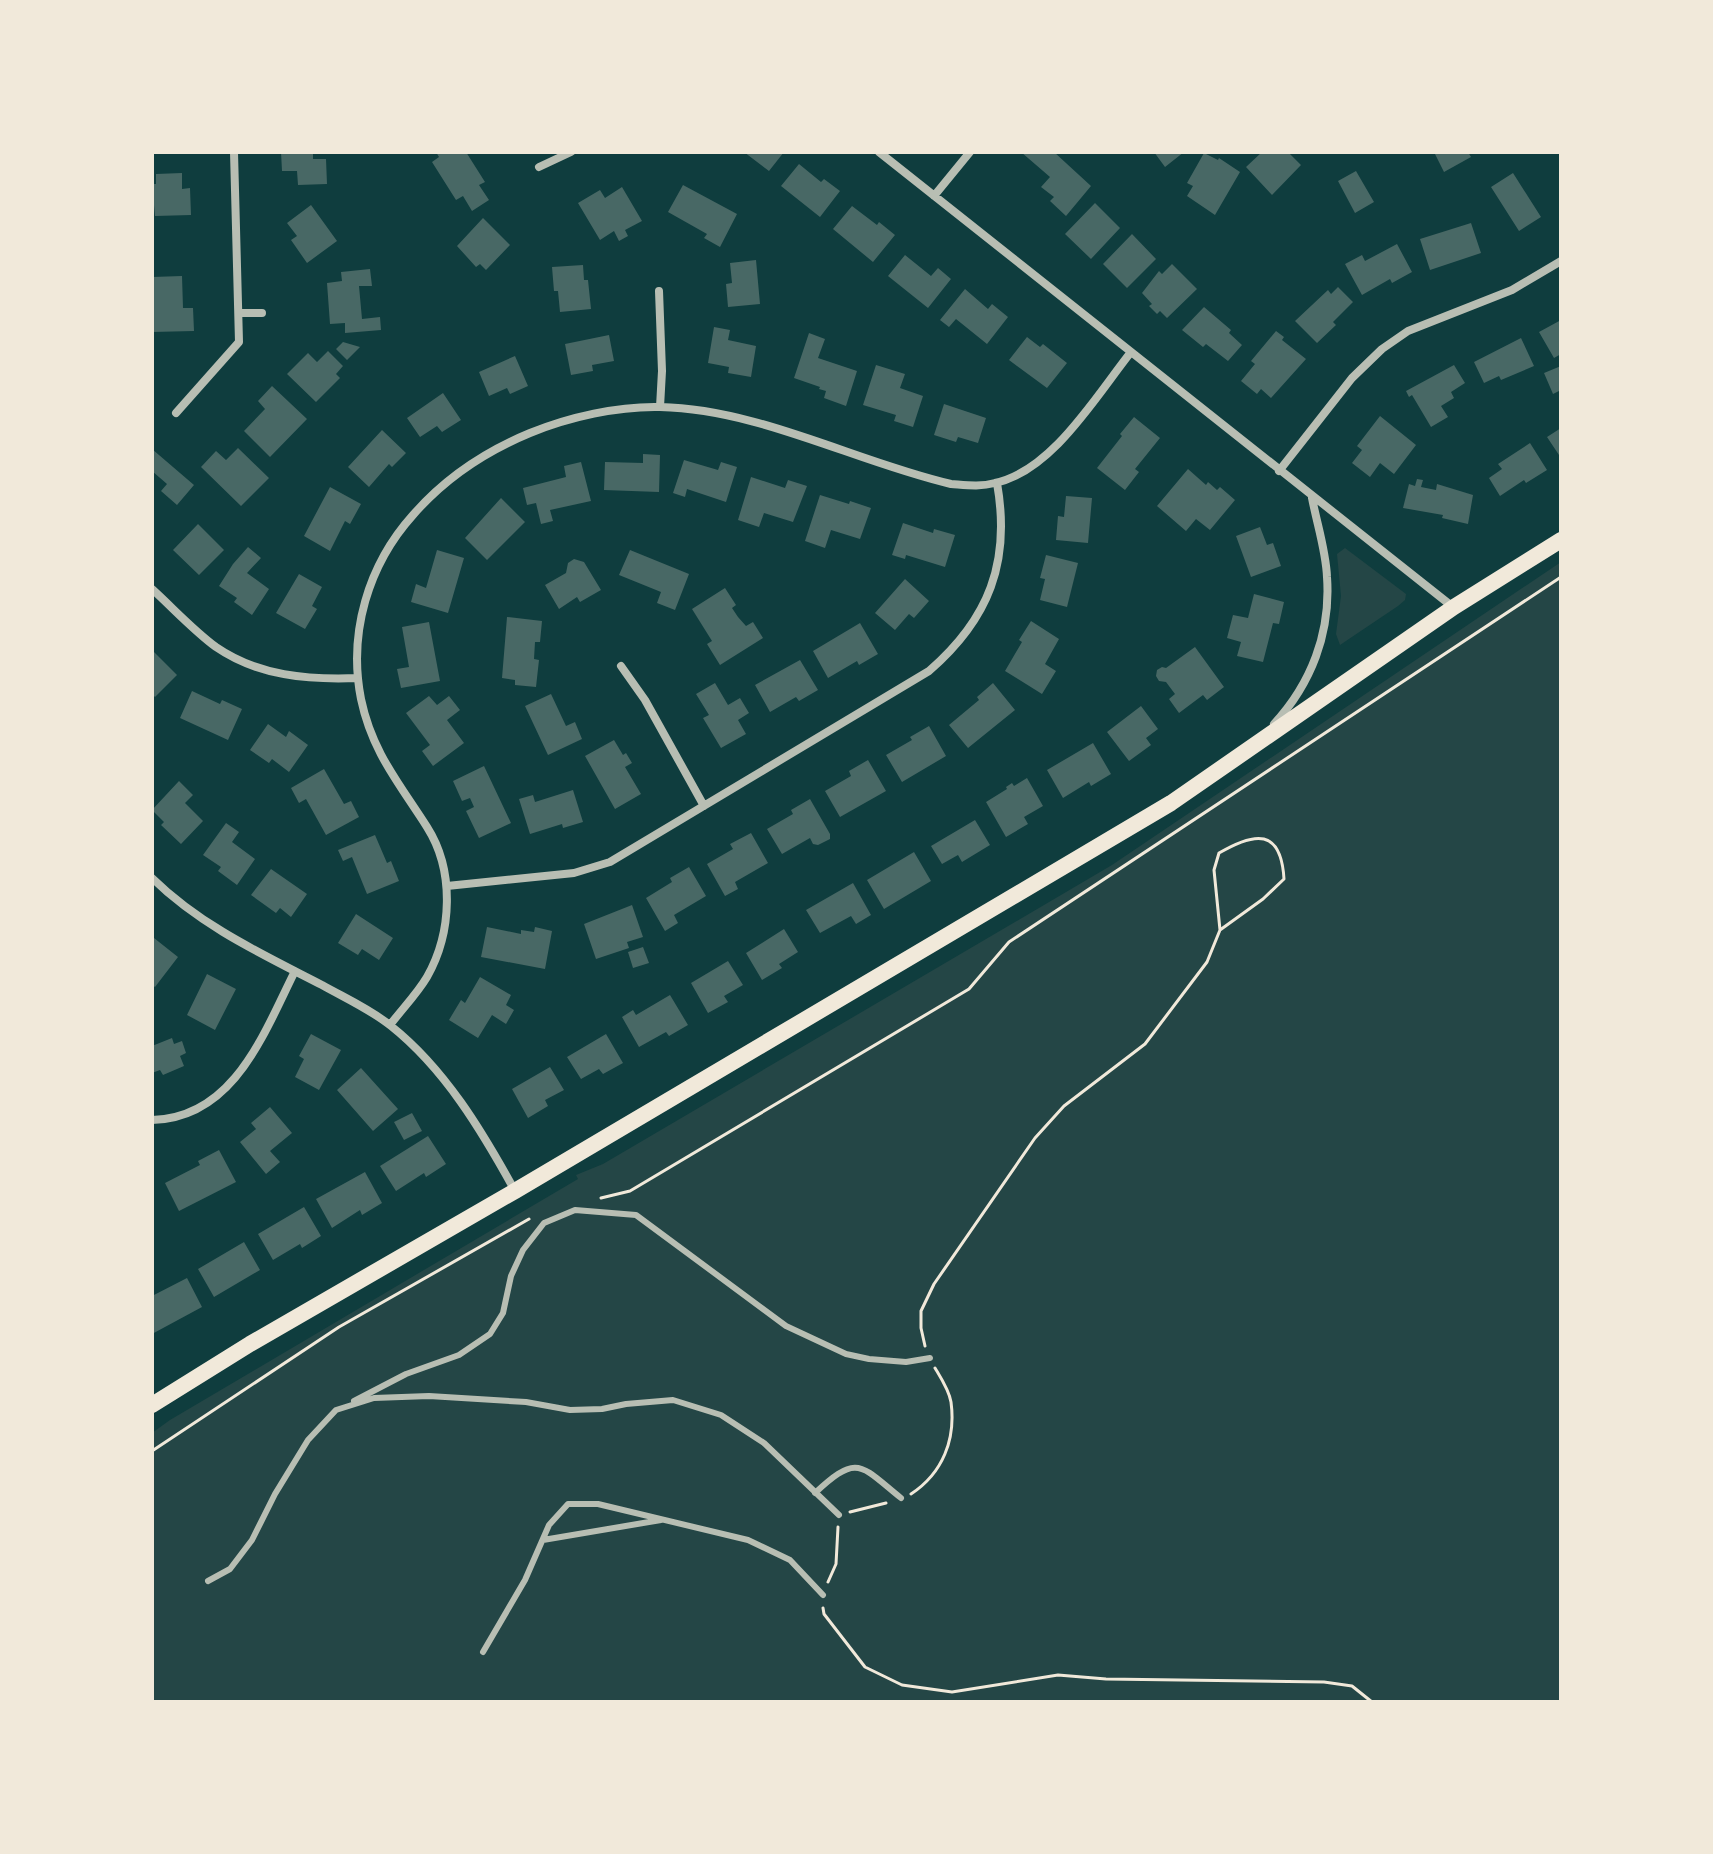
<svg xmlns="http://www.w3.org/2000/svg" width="1713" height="1854" viewBox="0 0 1713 1854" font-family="'Work Sans',sans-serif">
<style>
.green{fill:#244646}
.building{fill:#486865}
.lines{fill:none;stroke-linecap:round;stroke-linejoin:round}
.path{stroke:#f1e9da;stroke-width:3}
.service{stroke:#b8beb3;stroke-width:6}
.minor{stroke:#b8beb3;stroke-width:8}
.secondary{stroke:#f1e9da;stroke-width:16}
</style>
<rect width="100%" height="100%" fill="#0f3d3e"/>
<!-- green -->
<path class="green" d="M1345,548L1406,594L1405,600L1398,606L1340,645L1336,634L1341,596L1337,554Z
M1561,562V1702H152V1433L170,1420L578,1179L576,1175L603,1164L1112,865Z"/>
<!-- building -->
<path class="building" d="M281,152H313V159H326L327,184L298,185L297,171H282Z
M436,152H466L485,182L479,185L489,200L472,211L463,196L456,200L432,162L439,157Z
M744,152H784L769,171Z
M1021,152H1054L1091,186L1066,216L1050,201L1054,197L1041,187L1050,177Z
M1154,152H1184L1165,167Z
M1262,152H1288L1301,165L1272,195L1246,167Z
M1434,152H1468L1471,157L1444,172Z
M1204,153L1218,160L1219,158L1240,172L1215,215L1187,196L1193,186L1187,183Z
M799,164L821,182L824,179L840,191L820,217L781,186Z
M1356,171L1374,202L1355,213L1338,181Z
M182,173V189L190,188L191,215L155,216L152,184H156V174Z
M1513,173L1541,217L1519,231L1491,187Z
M683,185L737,214L720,247L704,238L707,234L668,212Z
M622,187L642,221L625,230L628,236L619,241L614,231L600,240L578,203L600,190L605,198Z
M1095,203L1120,228L1091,259L1065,234Z
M311,205L337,241L307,263L291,240L297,236L287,223Z
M852,206L877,225L879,222L895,235L873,262L833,229Z
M483,218L510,245L486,270L480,264L476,267L457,246Z
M1471,223L1481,253L1430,270L1420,239Z
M1132,234L1156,259L1127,288L1103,264Z
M1397,244L1412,272L1392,283L1390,279L1362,295L1345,264L1362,255L1365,261Z
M905,255L931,276L938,268L951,279L928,308L888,276Z
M756,260L760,304L728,307L726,284L732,283L730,263Z
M1172,264L1197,289L1167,318L1160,311L1157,314L1149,306L1152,304L1142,293L1159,271L1162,274Z
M583,265L584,280H588L591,309L560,312L558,291H554L552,267Z
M370,269L372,286H359L362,319L380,317L381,330L345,333V323L330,324L327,283L342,281L341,272Z
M182,276L183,308H193L194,331L152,332V277Z
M1338,287L1353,302L1333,322L1336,325L1317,343L1295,321L1328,290L1331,294Z
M965,289L988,309L992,304L1008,317L987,344L956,319L949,327L940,320Z
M1204,307L1231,330L1229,333L1242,345L1228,361L1206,344L1203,347L1182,330Z
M1561,320V354L1554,358L1539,332Z
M714,327L730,330L728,340L756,346L751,377L728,373L729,367L708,363Z
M1276,331L1284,337L1282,340L1306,359L1271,398L1261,389L1257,394L1241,381L1255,364L1251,361Z
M809,333L825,339L818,358L857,371L846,406L824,398L826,391L819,389L820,387L794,378Z
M609,335L614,361L592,365L593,371L571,375L565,344Z
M1027,337L1040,347L1043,344L1067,363L1047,388L1009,360Z
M1521,338L1534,366L1501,380L1499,376L1484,383L1474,362Z
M343,342L360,347L347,360L336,349Z
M328,351L343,366L336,374L340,378L316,402L287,374L308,353L317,362Z
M515,356L528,386L510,394L507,388L489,396L479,372Z
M876,365L905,374L900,388L923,396L913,427L894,421L896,415L863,405Z
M1454,365L1465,383L1451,392L1454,398L1441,406L1448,417L1431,427L1412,395L1409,397L1406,391Z
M1561,366V390L1553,394L1544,373Z
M272,386L307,419L270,457L244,431L265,409L258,401Z
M443,393L461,420L442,432L437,426L420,437L407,418Z
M944,404L986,418L978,443L958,437L956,442L934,435Z
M1380,416L1416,445L1394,474L1380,463L1370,477L1352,463L1362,450L1357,446Z
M1134,417L1160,438L1135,469L1139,472L1125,490L1097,468L1122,436L1120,434Z
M1561,428V458L1547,437Z
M382,430L406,453L392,467L389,464L369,487L348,467Z
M1530,443L1547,470L1526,483L1524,480L1500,496L1489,478L1502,469L1498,464Z
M238,448L269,478L241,506L201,467L216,451L226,460Z
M152,449L194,485L177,505L161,491L167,484L152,471Z
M643,454L660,455L659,492L604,490L605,462L643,463Z
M684,460L718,470L721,462L737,467L726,502L687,489L685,497L673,493Z
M581,462L591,501L550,510L553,521L541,524L536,503L527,505L523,488L566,477L564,466Z
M1188,469L1206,485L1208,482L1217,490L1220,487L1235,500L1210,530L1196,519L1186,531L1157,506Z
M751,477L785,488L788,480L807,486L793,522L764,513L759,527L738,520Z
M1417,479L1423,480L1421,487L1436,490L1437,484L1473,495L1468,524L1442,518L1443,515L1403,508L1409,484L1415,486Z
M330,487L361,504L350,524L345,521L330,551L304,536Z
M820,495L849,504L850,501L871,508L860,539L831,530L825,548L805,541Z
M1066,496L1092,498L1088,543L1056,540L1058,516L1064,517Z
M501,498L525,522L487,560L465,538Z
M903,523L933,533L934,529L955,535L945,567L906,555L905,559L892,555Z
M198,524L224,550L199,575L173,550Z
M1260,527L1267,545L1273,543L1281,566L1251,577L1236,536Z
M248,547L261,558L247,573L269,589L252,615L234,602L237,598L219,586L233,564Z
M437,550L464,558L448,613L411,602L416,584L426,588Z
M630,550L689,574L675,610L657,603L661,592L619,575Z
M1046,555L1078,563L1067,607L1040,600L1045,579L1040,578Z
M574,559L584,562L601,590L580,602L577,597L559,609L545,585L566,573L568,563Z
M299,574L322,587L312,606L317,609L305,629L276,613Z
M905,579L929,601L914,618L909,614L895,630L875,613Z
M725,588L736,605L732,608L738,617L746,626L753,622L763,638L720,665L707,644L712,641L692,609Z
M1254,594L1284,602L1279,624L1273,623L1263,662L1237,656L1241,642L1227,638L1233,615L1248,618Z
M507,617L542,621L540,642H535L534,659L539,660L536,687L515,685V680L502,678Z
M1031,621L1059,639L1045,664L1056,671L1042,694L1005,671L1022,642L1019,640Z
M429,622L440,681L401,688L397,669L409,667L402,627Z
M860,623L878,654L859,665L857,661L828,678L813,651Z
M1195,647L1224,687L1207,700L1203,695L1179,713L1169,699L1175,694L1166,682L1159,681L1156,676L1157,670L1162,667L1166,668Z
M152,650L177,675L155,697L152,694Z
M800,660L818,690L799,701L796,697L770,712L755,685Z
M715,683L728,705L740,698L749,713L738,720L746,734L721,748L703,718L709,715L696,694Z
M993,683L1015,710L968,748L949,725L979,700L977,697Z
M192,691L220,704L222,700L242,709L228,740L180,718Z
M551,694L566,726L575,722L582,739L548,755L525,706Z
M429,696L437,705L449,696L460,710L447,720L464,743L433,766L422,751L430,745L406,713Z
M1141,706L1158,729L1146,738L1151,745L1129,761L1107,732Z
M268,724L286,737L289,731L308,745L289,772L272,759L269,763L250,750Z
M929,726L946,756L902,782L886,755L912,740L910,737Z
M614,740L623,755L626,753L632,763L625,767L641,794L615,809L585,756Z
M1093,743L1111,774L1091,786L1089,782L1063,798L1047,770Z
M868,760L886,791L840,817L825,791L851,776L849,771Z
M484,766L511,823L479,838L466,811L474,807L470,798L462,801L453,781Z
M324,769L344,804L351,801L359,817L326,835L306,799L299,803L291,788Z
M1027,778L1043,806L1024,817L1028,824L1006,837L986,802L1007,789L1006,787L1012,783L1014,786Z
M179,781L193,795L185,803L203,821L181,844L161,825L164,822L152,810Z
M573,790L583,822L563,828L562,824L530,834L519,799L533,795L535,802Z
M810,799L830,834V839L818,845L813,844L810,838L782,854L767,829L793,814L791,810Z
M975,820L990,845L962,862L958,855L942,864L931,846Z
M226,823L239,832L232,842L255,859L237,885L218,871L221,867L203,855Z
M751,833L768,863L735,882L738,889L725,896L707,864L733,849L730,844Z
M375,835L387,863L391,861L399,881L367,894L352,857L343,861L338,850Z
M914,852L931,881L884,909L867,880Z
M689,867L706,896L674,915L678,923L665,931L646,898L672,882L670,878Z
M271,869L307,894L291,917L280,908L276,913L251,895Z
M853,883L871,915L856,924L851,916L820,933L806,910Z
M632,905L643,937L627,942L629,948L596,959L584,924Z
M356,914L393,938L379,960L362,949L358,955L338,943Z
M487,927L521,934V930L534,932L535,927L552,931L545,969L481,957Z
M784,929L798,952L779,964L782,968L762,980L746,953Z
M154,938L178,957L155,987L152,985V941Z
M643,947L649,963L633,968L628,952Z
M728,961L743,985L724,996L728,1002L708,1013L691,983Z
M207,974L236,989L215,1030L187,1015Z
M480,977L511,995L506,1005L514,1010L506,1024L492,1015L478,1038L449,1020L461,1000L465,1003Z
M670,995L688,1025L669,1036L666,1032L639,1047L622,1017L633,1010L636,1015Z
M311,1034L341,1050L319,1090L295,1077L304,1059L299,1056Z
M606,1034L623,1063L603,1074L599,1069L581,1079L567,1057Z
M172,1038L174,1044L182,1041L186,1053L180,1056L184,1066L163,1075L160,1070L152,1073V1046Z
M550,1067L564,1090L545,1100L548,1106L528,1118L512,1089Z
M361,1068L398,1109L373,1131L337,1090Z
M270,1107L292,1133L270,1151L280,1162L266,1174L240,1142L256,1129L251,1123Z
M412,1113L422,1131L404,1140L394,1122Z
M428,1136L446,1164L426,1177L424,1173L396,1191L380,1166Z
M219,1150L236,1182L179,1211L165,1183L200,1165L198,1161Z
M365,1172L382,1203L362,1215L360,1210L332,1228L316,1199Z
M304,1207L321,1236L302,1248L300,1244L273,1260L258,1234Z
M244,1242L260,1270L214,1297L198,1269Z
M187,1278L202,1307L152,1334V1296Z"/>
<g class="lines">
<!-- path -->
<path class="path" d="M601,1198L630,1191L969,989L1009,942L1561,577
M925,1346L921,1328V1311L934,1284L1035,1138L1064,1106L1145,1044L1207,962L1220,930L1214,870L1219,853C1255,832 1281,828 1284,879L1263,899L1220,930
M152,1451L339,1327L529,1219
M911,1494C943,1473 956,1439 951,1402C949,1390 941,1378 935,1368
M850,1512L886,1503
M828,1582L836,1564L838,1527
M823,1608L824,1614L865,1667L902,1685L952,1692L1058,1675L1106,1679L1324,1682L1352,1686L1372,1702"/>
<!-- service -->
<path class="service" d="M354,1401L406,1374L459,1355L490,1334L503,1313L511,1276L523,1250L544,1223L575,1210L636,1215L786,1326L846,1354L869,1359L906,1362L930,1358
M815,1493C858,1453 860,1465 901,1498
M543,1540L661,1520
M208,1581L230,1569L252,1540L275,1494L308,1440L336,1410L374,1398L429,1396L526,1402L570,1410L602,1409L626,1404L673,1400L721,1415L764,1443L839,1515
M483,1652L525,1580L549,1525L568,1504H598L748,1540L790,1560L823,1595"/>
<!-- minor -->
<path class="minor" d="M879,152L1453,607
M539,167L571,152
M934,196L970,152
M659,291L662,371L660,407
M239,313H262
M176,413L239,342L234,152
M1279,471L1352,378L1382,349L1408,331L1512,290L1561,261
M152,589C173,608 193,630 216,647C258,676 308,680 358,678
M621,666L645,700L704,806
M1274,724C1311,684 1331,633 1327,577C1326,551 1317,524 1312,498
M152,878C201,926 262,954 322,985C345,998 370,1009 391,1026C445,1069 482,1131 515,1191
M447,886L574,873L610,862L929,671C989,619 1011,562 997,483
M390,1025C402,1009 417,994 427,977C452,933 455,871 427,827C399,783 372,752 361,699C348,633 368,565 413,515C446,477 484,452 530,433C569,417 618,406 660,407C759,409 856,462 951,484C966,485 980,487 995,483C1052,471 1096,396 1131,352
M152,1120C234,1118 264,1033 295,971"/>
<!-- secondary -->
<path class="secondary" d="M152,1405L250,1344L515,1191L1171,803L1454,607L1561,540"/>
</g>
<!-- border -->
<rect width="1713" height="1854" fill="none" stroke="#f1e9da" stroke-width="308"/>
</svg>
